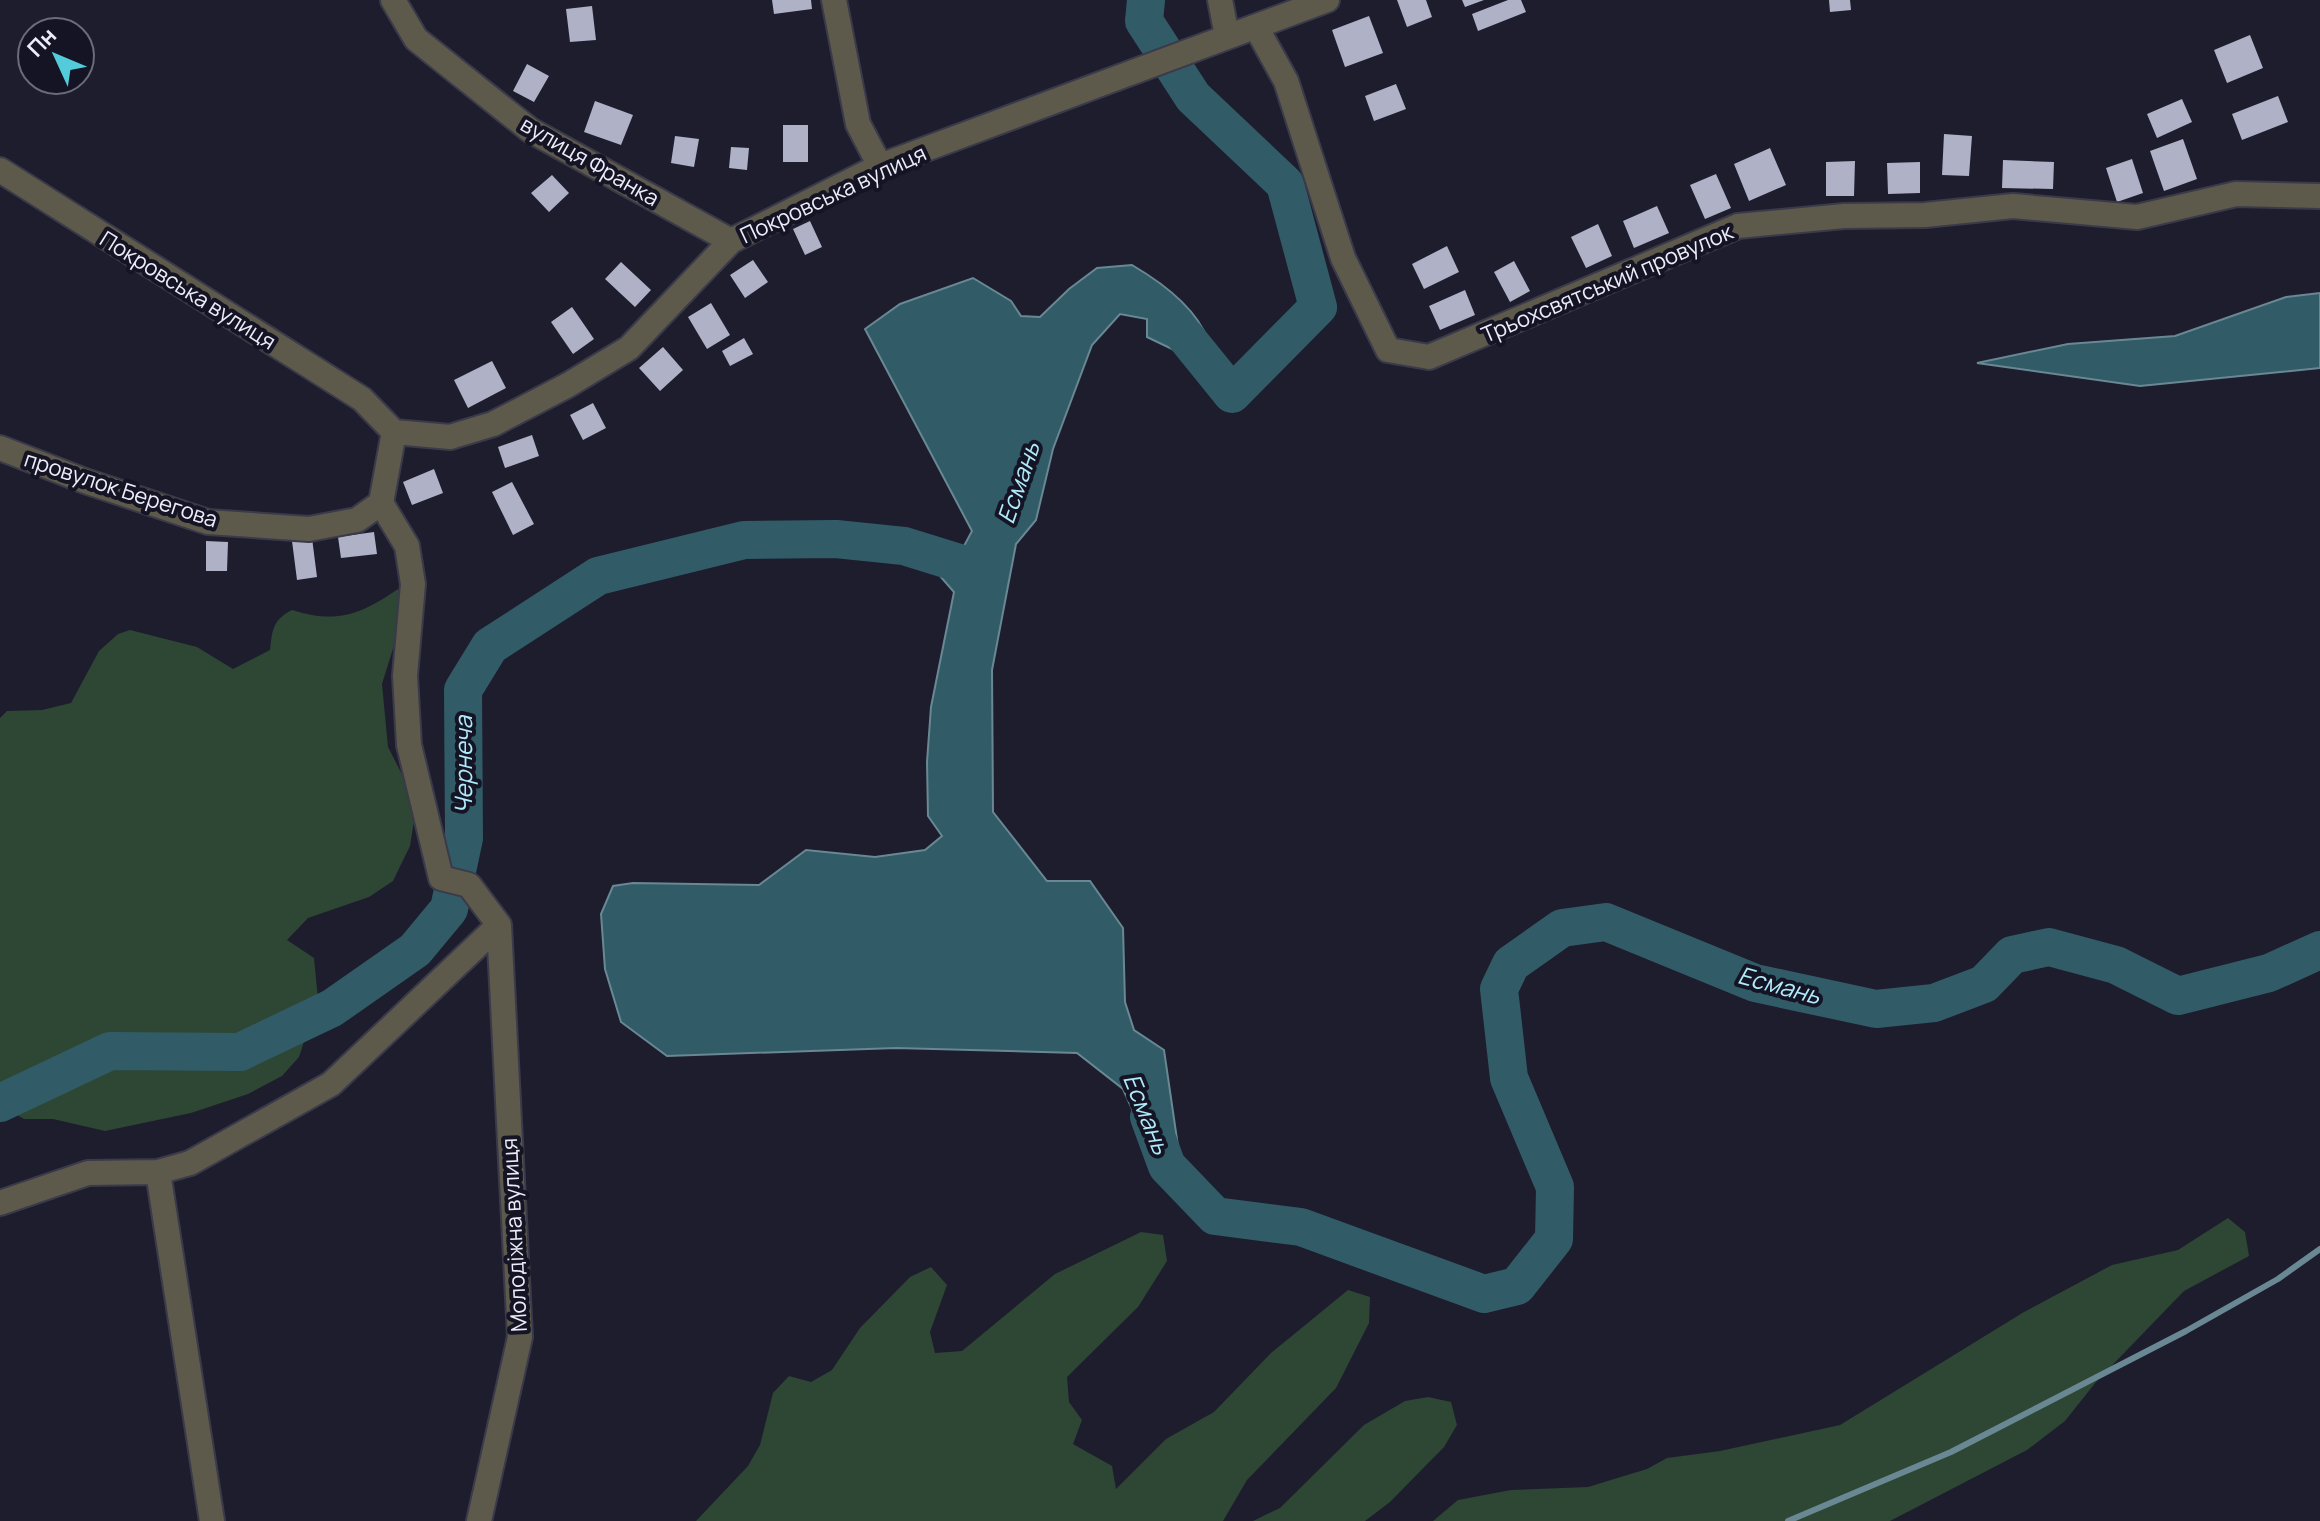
<svg xmlns="http://www.w3.org/2000/svg" width="2320" height="1521" viewBox="0 0 2320 1521" font-family="Manrope,sans-serif">
<style>
.green{fill:#2e4634}
.water{fill:#315c67;stroke:#698893;stroke-width:2}
.lines{fill:none;stroke-linecap:round;stroke-linejoin:round}
.stream{stroke:#698893;stroke-width:6}
.river{stroke:#315c67;stroke-width:38}
.building{fill:#afb1c7}
.minor-casing{stroke:#3a3a4a;stroke-width:28}
.minor{stroke:#5d594b;stroke-width:24}
.labels{text-anchor:middle;stroke-width:8;stroke-linejoin:round;paint-order:stroke}
.street-label{font-size:22px;fill:#ededf9;stroke:#141424}
.water-label{font-size:24px;font-style:italic;fill:#afebfb;stroke:#141424}
</style>
<rect width="100%" height="100%" fill="#1d1d2e"/>
<!-- green -->
<path class="green" d="M398,589L406,607L382,684L388,747L406,782L414,821L410,846L393,881L369,897L308,918L287,940L314,958L318,999L299,1057L282,1076L248,1094L191,1113L105,1131L53,1119H24L0,1105V718L7,711L42,710L71,703L99,651L118,634L130,630L197,647L233,669L270,650C272,631 273,619 292,610C337,624 360,615 398,589Z
M2228,1218L2245,1232L2249,1256L2184,1291L2096,1382L2065,1421L2027,1450L1890,1521H1433L1458,1500L1511,1490L1588,1487L1647,1469L1667,1458L1720,1451L1840,1425L2024,1312L2112,1265L2178,1250Z
M1141,1232L1163,1235L1167,1261L1138,1307L1067,1377L1069,1402L1082,1420L1073,1444L1112,1466L1116,1489L1166,1439L1214,1412L1271,1353L1348,1290L1370,1297L1369,1323L1336,1388L1247,1480L1223,1521H696L748,1466L760,1445L773,1393L789,1376L811,1382L832,1370L860,1328L910,1277L931,1267L947,1285L930,1332L935,1353L962,1351L1055,1274Z
M1428,1397L1451,1402L1457,1425L1444,1447L1390,1502L1365,1521H1253L1280,1508L1364,1425L1405,1401Z"/>
<!-- water -->
<path class="water" d="M1132,265C1161,282 1196,307 1208,340C1213,352 1215,365 1218,377L1193,359L1147,337V319L1120,314L1092,345L1053,449L1036,520L1016,544L992,670L993,812L1047,881H1090L1123,928L1125,1002L1134,1030L1164,1050L1179,1153L1167,1166L1145,1138L1123,1089L1077,1053L896,1048L667,1056L621,1022L605,969L601,914L613,886L633,883L759,885L806,850L875,857L925,850L942,836L928,816L927,762L931,707L954,592L933,568L956,561L972,531L865,329L900,304L973,278L1011,301L1021,316L1040,317L1069,289L1097,268Z
M2320,293V368L2140,386L1977,363L2068,344L2175,336L2286,297Z"/>
<g class="lines">
<!-- stream -->
<path class="stream" d="M1788,1521L1951,1452L2186,1331L2278,1279L2320,1249"/>
<!-- river -->
<path class="river" d="M1146,0L1144,21L1193,97L1285,184L1318,307L1232,394L1185,336
M0,1103L110,1051L240,1052L332,1008L415,950L449,909L464,838L463,690L490,646L598,576L744,540L836,539L904,546L988,572
M1149,1117L1167,1166L1215,1216L1301,1227L1484,1294L1517,1286L1554,1239L1555,1187L1509,1078L1499,989L1511,964L1562,928L1606,922L1755,983L1876,1009L1934,1003L1984,984L2012,955L2049,947L2116,965L2178,996L2269,973L2320,950"/>
</g>
<!-- building -->
<path class="building" d="M772,0H811L812,9L774,14Z
M1397,0H1426L1432,17L1407,27Z
M1462,0H1484L1465,7Z
M1508,0H1521L1526,12L1478,31L1472,14Z
M1829,0H1850L1851,10L1830,12Z
M592,6L596,40L570,42L566,9Z
M1369,16L1383,53L1345,67L1332,30Z
M2250,35L2263,68L2227,83L2214,50Z
M527,64L549,76L534,102L513,91Z
M1396,84L1406,109L1374,121L1365,96Z
M2278,96L2288,122L2242,140L2232,114Z
M2182,99L2192,122L2157,138L2147,114Z
M595,101L633,115L621,145L584,132Z
M783,125H808V162H783Z
M1944,134L1972,136L1969,176L1942,175Z
M675,136L699,139L694,167L671,163Z
M2183,139L2197,179L2164,191L2150,151Z
M731,147L749,148L747,170L729,168Z
M1770,148L1786,185L1749,201L1734,164Z
M2132,159L2143,193L2117,202L2106,168Z
M2003,160L2054,162L2053,189L2002,188Z
M1855,161L1854,196H1826V162Z
M1920,162V193L1888,194L1887,163Z
M1716,174L1731,208L1705,219L1690,185Z
M552,175L569,193L549,212L531,193Z
M1657,206L1669,233L1634,248L1623,221Z
M810,221L822,247L805,255L793,229Z
M1598,224L1612,256L1586,268L1571,237Z
M1447,246L1459,272L1424,289L1412,264Z
M753,260L768,282L745,298L730,275Z
M1514,261L1530,291L1510,302L1494,272Z
M621,262L651,290L635,307L605,279Z
M1465,290L1475,315L1440,330L1429,306Z
M711,303L730,335L707,349L688,317Z
M572,307L594,339L573,354L551,322Z
M744,338L753,354L730,366L722,351Z
M663,347L683,370L660,391L639,368Z
M492,361L506,388L468,408L454,380Z
M593,403L606,428L583,440L570,415Z
M532,435L539,456L505,468L498,447Z
M434,469L443,493L412,505L403,482Z
M512,482L534,524L513,535L492,492Z
M374,532L377,554L341,558L338,537Z
M312,538L317,577L297,580L292,541Z
M206,541L228,542L227,571H206Z"/>
<g class="lines">
<!-- minor casing -->
<g class="minor-casing">
<path id="minor" d="M393,0L416,39L530,130L731,241
M834,0L858,124L880,166
M1220,0L1227,36
M1256,27L1286,81L1343,258L1388,350L1429,357L1738,226L1844,216L1925,215L2013,206L2137,217L2236,194L2320,196
M0,170L362,399L394,432L450,437L493,424L568,385L629,348L731,241L880,166L1327,0
M394,432L381,503L407,546L413,584L405,676L409,745L441,878L469,885L499,925L520,1337L479,1521
M0,448L85,481L208,522L309,529L357,520L381,503
M158,1172L212,1521
M0,1203L88,1173L158,1172L190,1163L331,1084L499,925"/>
</g>
<!-- minor -->
<use href="#minor" class="minor"/>
</g>
<g class="labels">
<!-- street labels -->
<g class="street-label">
<text transform="translate(590 161) rotate(30)" y="8">вулиця Франка</text>
<text transform="translate(833 194) rotate(-25)" y="8">Покровська вулиця</text>
<text transform="translate(1607 283) rotate(-23)" y="8">Трьохсвятський провулок</text>
<text transform="translate(188 290) rotate(32)" y="8">Покровська вулиця</text>
<text transform="translate(121 489) rotate(18)" y="8">провулок Берегова</text>
<text transform="translate(514 1235) rotate(-93)" y="8">Молодіжна вулиця</text>
</g>
<!-- water labels -->
<g class="water-label">
<text transform="translate(1019 483) rotate(-71)" y="8">Есмань</text>
<text transform="translate(464 765) rotate(-90)" y="8">Чернеча</text>
<text transform="translate(1779 986) rotate(15)" y="8">Есмань</text>
<text transform="translate(1146 1114) rotate(68)" y="8">Есмань</text>
</g>
</g>
<!-- north arrow -->
<g transform="translate(56 56) rotate(314)"><circle r="38" fill="#141424" stroke="#6b6b79" stroke-width="2"/>
<path d="M0-6L14 30L0 20L-14 30Z" fill="#53cbdb"/>
<text y="-12" font-size="22" font-weight="bold" text-anchor="middle" fill="#ededf9">Пн</text>
</g>
</svg>
